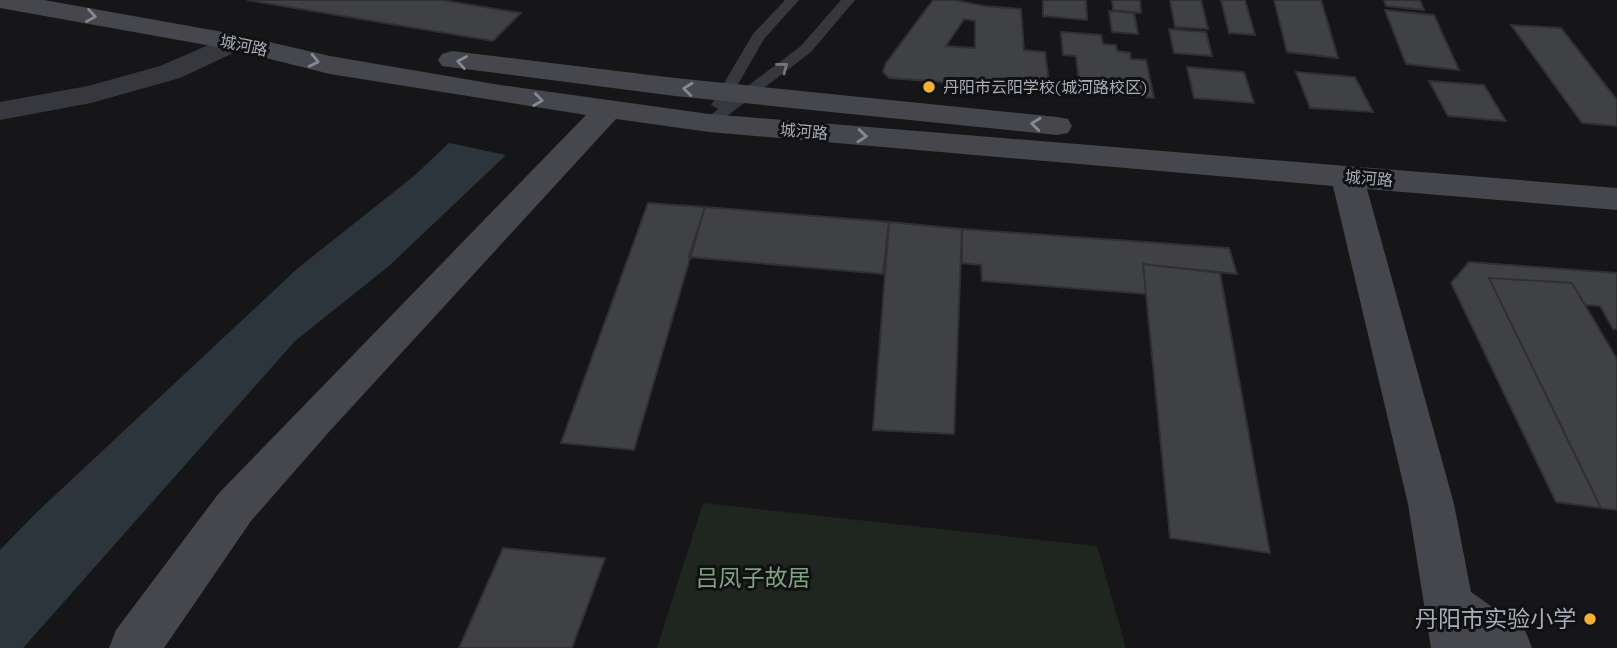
<svg xmlns="http://www.w3.org/2000/svg" width="1617" height="648" viewBox="0 0 1617 648" font-family="Quicksand,'Noto Sans SC',sans-serif">
<style>
.green{fill:#1e261f}
.water{fill:#2c353c}
.building{fill:#404145;stroke:#303034;stroke-width:2;fill-rule:evenodd}
.lines{fill:none;stroke-linecap:round;stroke-linejoin:round}
.lane{fill:#37383d;fill-rule:evenodd}
.street{fill:#37383d;fill-rule:evenodd}
.secondary{fill:#45474d;fill-rule:evenodd}
.oneway{stroke:#858993}
.oneway2{stroke:#757881}
.poi-dot{fill:#f2b134;stroke:#111113;stroke-width:2.5}
.labels{text-anchor:middle;stroke-width:6;stroke-linejoin:round;paint-order:stroke}
.far-street-label{font-size:16px;fill:#a8adb8;stroke:#111113}
.far-poi-label{font-size:16px;fill:#a8adb8;stroke:#111113;text-anchor:start}
.near-park-label{font-size:23px;fill:#7fa381;stroke:#111113}
.near-poi-label{font-size:23px;fill:#a8adb8;stroke:#111113;text-anchor:end}
</style>
<rect width="100%" height="100%" fill="#161618"/>
<!-- green -->
<path class="green" d="M703,503L1097,546L1126,648H657Z"/>
<!-- water -->
<path class="water" d="M449,143L506,155L389,266L295,341L23,648H0V550L36,513L298,268L414,176Z"/>
<!-- building -->
<path class="building" d="M247,0H441L521,13L493,41Z
M933,0H955L984,6L1021,9L1024,50L1045,52L1050,90L889,78L883,72L886,63ZM964,19L975,21V48L946,46Z
M1043,0H1086L1087,20L1043,16Z
M1112,0H1140L1141,13L1113,10Z
M1170,0H1201L1208,29L1175,27Z
M1221,0H1245L1255,35L1229,33Z
M1274,0H1321L1338,58L1287,52Z
M1384,0H1420L1424,10L1386,6Z
M1385,10L1434,15L1459,70L1406,64Z
M1109,11L1134,13L1138,34L1112,32Z
M1511,25L1561,28L1617,100V126L1582,123Z
M1169,29L1206,32L1212,56L1174,53Z
M1061,32L1101,35L1103,44L1116,45L1117,51L1130,53L1131,59L1146,60L1154,98L1080,92L1076,56L1063,55Z
M1187,67L1244,72L1254,103L1194,98Z
M1296,72L1355,77L1373,112L1310,108Z
M1429,81L1484,85L1506,121L1448,116Z
M648,203L705,207L634,450L561,443Z
M705,207L889,222L883,274L689,257Z
M889,222L962,229L954,434L873,430Z
M962,229L1229,248L1237,274L1143,264L1146,294L982,281L981,265L962,263Z
M1469,262L1617,273V329H1613L1600,306L1585,305L1572,283L1489,278L1601,508L1556,502L1451,283Z
M1143,264L1220,273L1270,553L1170,538Z
M1489,278L1572,283L1617,359V510L1601,508Z
M503,548L605,558L572,648H459Z"/>
<g class="lines">
<!-- lane -->
<path class="lane" d="M785,0H799L764,39L729,100L801,46L841,0H855L811,52L714,126H704L701,123L718,109L711,105L753,34Z"/>
<!-- street -->
<path class="street" d="M234,34L244,36L248,42L244,48L180,78L91,103L0,120V102L88,86L160,66Z"/>
<!-- secondary -->
<path class="secondary" d="M0,0H44L234,34L330,56L500,85L709,114L1617,188V210L1367,189L1454,504L1471,592L1525,630L1532,648H1431L1408,504L1333,186L709,132L616,119L328,433L251,521L164,648H109L116,630L219,493L586,115L330,74L234,50L0,8Z
M452,51L675,78L1057,117L1068,119L1072,126L1068,133L1057,135L675,96L442,66L438,60L442,54Z"/>
</g>
<!-- one-way arrows -->
<defs><path id="oneway-chevron" d="M-2-3.5L2.5 0L-2 3.5" fill="none" stroke-width="1.6" stroke-linecap="round" stroke-linejoin="round" transform="scale(1.75)"/></defs>
<g class="oneway">
<use href="#oneway-chevron" transform="translate(91 16) rotate(10)"/>
<use href="#oneway-chevron" transform="translate(314 61) rotate(13)"/>
<use href="#oneway-chevron" transform="translate(462 62) rotate(-170)"/>
<use href="#oneway-chevron" transform="translate(688 89) rotate(-174)"/>
<use href="#oneway-chevron" transform="translate(538 100) rotate(8)"/>
<use href="#oneway-chevron" transform="translate(1036 124) rotate(-174)"/>
<use href="#oneway-chevron" transform="translate(862 136) rotate(5)"/>
</g>
<use class="oneway2" href="#oneway-chevron" transform="translate(783 67) rotate(-38)"/>
<!-- markers -->
<g class="poi-dot">
<circle cx="929" cy="87" r="7"/>
<circle cx="1590" cy="619" r="7"/>
</g>
<g class="labels">
<!-- far-street labels -->
<g class="far-street-label">
<text transform="translate(244 45) rotate(12)" y="6">城河路</text>
<text transform="translate(804 131) rotate(5)" y="6">城河路</text>
<text transform="translate(1369 178) rotate(5)" y="6">城河路</text>
</g>
<!-- far-poi labels -->
<g class="far-poi-label">
<text x="943" y="93">丹阳市云阳学校(城河路校区)</text>
</g>
<!-- near-park labels -->
<g class="near-park-label">
<text x="753" y="586">吕凤子故居</text>
</g>
<!-- near-poi labels -->
<g class="near-poi-label">
<text x="1576" y="627">丹阳市实验小学</text>
</g>
</g>
</svg>
